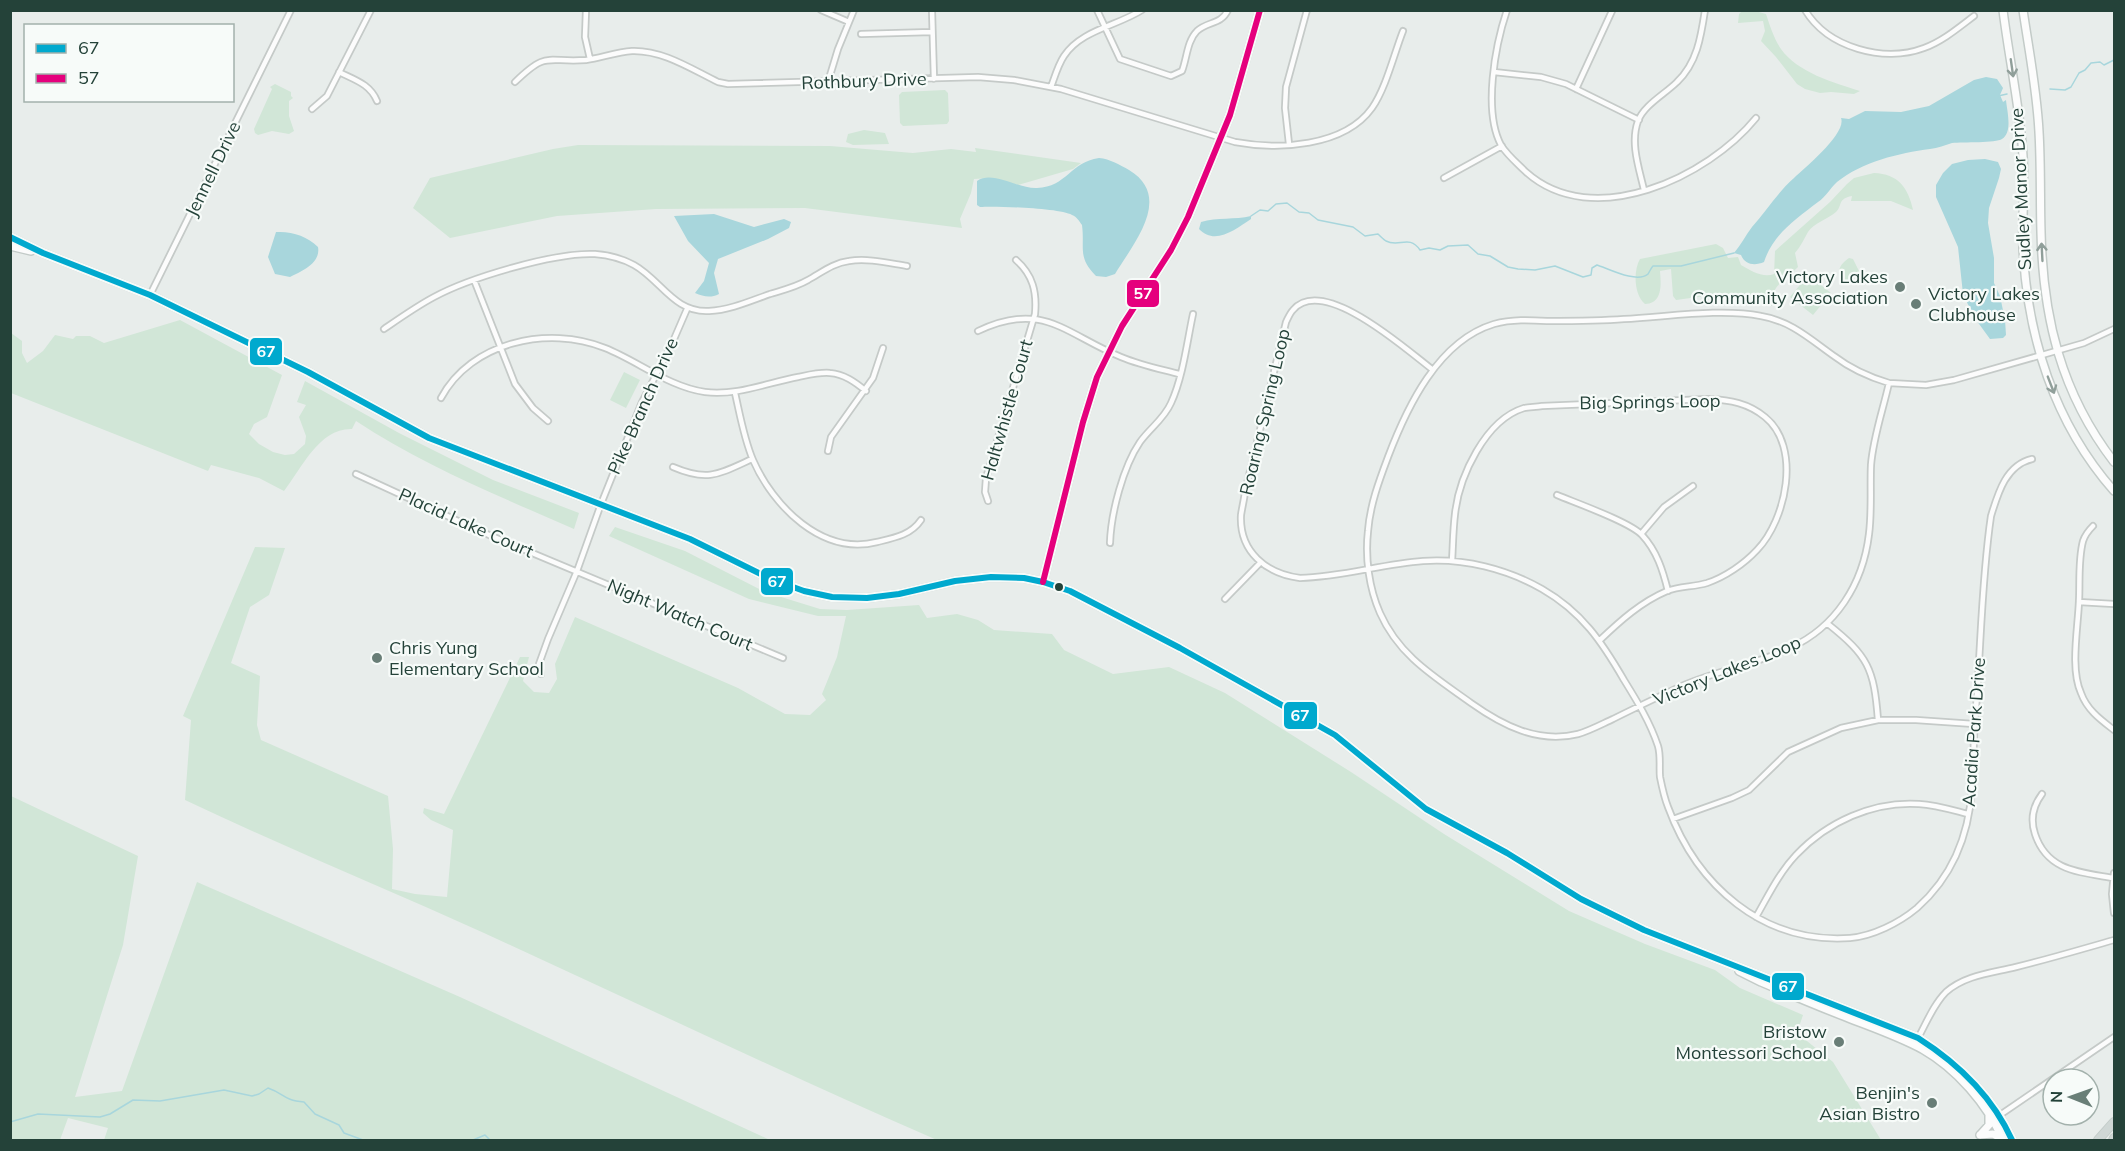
<svg xmlns="http://www.w3.org/2000/svg" width="2125" height="1151" viewBox="0 0 2125 1151" font-family="Mulish,sans-serif">
<style>
.green{fill:#d1e6d7}
.water{fill:#a8d6dc}
.lines{fill:none;stroke-linecap:round;stroke-linejoin:round}
.stream{stroke:#a8d6dc;stroke-width:1.5}
.street-casing{stroke:#c5cac8;stroke-width:8}
.secondary-casing{stroke:#c3cbc8;stroke-width:10}
.primary-casing{stroke:#c3ccc9;stroke-width:10}
.street{stroke:#fcfcfc;stroke-width:4.5}
.secondary{stroke:#fcfcfc;stroke-width:7}
.primary{stroke:#cfd7d5;stroke-width:8}
.bus-1-casing{stroke:#f7fbf9;stroke-width:10}
.bus-2-casing{stroke:#f7fbf9;stroke-width:10}
.bus-1{stroke:#00a9ce;stroke-width:6}
.bus-2{stroke:#e5007d;stroke-width:6}
.oneway{stroke:#909f9a}
.poi-dot{fill:#697e77;stroke:#f7fbf9;stroke-width:2}
.bus-dot{fill:#244239;stroke:#f7fbf9;stroke-width:2}
.labels{text-anchor:middle;stroke-width:4.5;stroke-linejoin:round;paint-order:stroke}
.street-label{font-size:18px;fill:#244239;stroke:#f7fbf9}
.poi-label{font-size:18px;fill:#244239;stroke:#f7fbf9;text-anchor:end}
.line-badge{stroke:#f7fbf9;stroke-width:2}
.badge-label{font-size:16px;text-anchor:middle;font-weight:bold;fill:#fff}
</style>
<rect width="100%" height="100%" fill="#e8edeb"/>
<!-- green -->
<path class="green" d="M1742,11H1755L1766,14C1770,26 1774,39 1781,49C1797,72 1834,83 1860,91L1854,94L1831,92L1820,93L1805,89L1797,84L1776,57L1761,41L1765,31L1763,21L1738,23L1739,14Z
M275,84L291,92V96L293,98L289,101V116L294,131L289,134L272,131L258,135L255,133L254,129L272,89L270,87Z
M945,90L948,93L949,121L947,124L903,126L900,123L899,95L902,92Z
M864,130L885,133L889,144L853,145L846,142L848,134Z
M578,145L830,146L913,153L951,149L976,152L975,148L1081,163L1073,169L1018,185L991,178L974,179L971,193L960,219L962,228L805,208L656,209L557,216L450,238L413,208L430,178L553,149Z
M1874,173C1898,174 1908,187 1913,210L1891,201H1851L1852,196C1837,199 1843,205 1836,212C1828,219 1814,223 1808,232C1804,239 1801,246 1795,253L1798,267C1786,280 1770,285 1772,306L1747,299L1705,296L1676,300L1673,296L1671,269L1660,271C1661,284 1663,303 1645,304C1634,295 1633,271 1640,259L1716,244L1723,248L1728,258L1738,257L1741,265C1751,271 1763,278 1774,274L1775,251L1830,202L1847,184L1854,178Z
M1849,258L1853,259L1859,271L1857,276L1844,283L1840,281C1837,270 1840,264 1849,258Z
M1808,275L1831,293L1813,315L1790,297Z
M180,320L282,375L267,417L254,424L249,434L259,444L273,452L285,455L294,454L305,444L306,436L299,417L306,405L297,402L305,381L399,433L493,480L579,513L574,529C499,496 424,466 356,421L352,429C319,428 302,468 284,491L259,478L211,465L208,471L11,393V333L22,341V353L27,363L43,351L55,335L73,339L76,336H90L104,343Z
M624,372L640,380L626,408L610,400Z
M615,527L685,551L765,592L820,609L847,610L919,605L927,618L957,614L978,620L994,630L1052,634L1064,650L1113,674L1169,667L1225,693L1351,772L1444,834L1569,911L1645,944L1715,970L1740,988L1803,1015L1797,1033L1833,1062L1881,1140H937C785,1074 635,1002 484,933C384,888 284,847 185,800L191,720L183,716L255,547L285,548L269,595L250,607L231,663L260,676L257,725L261,740L388,796L393,849L392,889L415,894L447,897L453,830L431,820L423,813L424,808L444,814L520,657H529L523,681L534,692L549,693L557,679L555,664L575,617L738,688L785,714L810,715L826,700L822,694L837,657L846,616H818L749,599L609,536Z
M11,796L138,856L123,945L75,1097L122,1091L197,882L460,997L770,1140H104L108,1128L68,1118L60,1140H11Z"/>
<!-- water -->
<path class="water" d="M1986,77L1997,79L2003,88L2000,95L2003,102L2006,100C2007,111 2013,132 2002,139C1996,143 1963,142 1952,143C1945,145 1938,148 1930,149C1899,153 1862,162 1837,182C1830,188 1826,197 1818,202C1796,219 1773,234 1764,262C1755,266 1745,265 1741,255L1734,253C1741,245 1745,236 1752,227C1766,211 1779,191 1794,178C1806,167 1847,133 1841,118L1849,119L1865,111L1901,112L1929,106L1974,80Z
M1099,158C1110,159 1120,165 1129,170C1174,197 1133,244 1115,274L1106,277L1096,276C1077,257 1085,248 1082,225C1079,221 1077,217 1072,215C1059,208 997,206 980,207L977,205V181C993,170 1018,189 1037,188C1067,187 1070,162 1099,158Z
M1985,159L1998,162L2001,169L1999,178L1989,208L1988,223L1994,258V283L2000,296L2005,320L2006,335L2003,338L1990,339L1974,317L1963,294L1958,247L1936,197V185L1943,173L1952,164L1968,160Z
M714,214L754,227L784,219L791,222L789,228L768,239L718,259L714,273L719,294C711,298 704,297 695,293L704,281L709,263L688,241L674,216Z
M1251,216V219C1236,229 1215,246 1199,229L1201,222C1217,217 1235,220 1251,216Z
M276,232C292,231 307,236 318,247C321,263 302,271 290,277L275,274L268,257Z"/>
<g class="lines">
<!-- stream -->
<path class="stream" d="M2050,89L2065,90L2071,87L2079,73L2085,70L2091,63L2100,62L2104,65L2114,60
M1998,96L2007,94
M1251,216L1260,210L1268,211L1276,204L1287,203L1299,212L1309,213L1318,220L1353,227L1365,236L1378,234C1380,236 1383,239 1386,241C1399,248 1409,234 1420,250L1429,248L1440,250L1448,246L1468,245L1478,254L1490,256L1508,267L1518,269L1535,270L1555,266L1583,277L1591,275L1592,268L1597,265C1607,268 1637,284 1648,274C1650,271 1651,268 1653,266H1681L1734,253
M10,1122L38,1114L100,1117L110,1114L133,1100L160,1101L224,1090L252,1096L259,1094L268,1088C285,1094 283,1100 304,1102L315,1114L339,1125L344,1133L363,1140
M473,1140L485,1135L490,1140"/>
<!-- street casing -->
<g class="street-casing">
<path id="street" d="M586,10L585,37L590,59
M821,10L849,22
M932,10L934,79
M1097,10L1120,59L1171,76L1182,71C1187,58 1187,41 1197,31C1208,21 1221,25 1228,10
M1507,10C1495,46 1483,111 1501,145C1507,155 1518,164 1526,172C1593,232 1708,177 1756,118
M1805,10C1828,48 1884,63 1924,48C1943,41 1958,28 1974,16
M861,34L932,32
M339,72C355,80 370,84 377,101
M1494,72L1541,77L1566,84L1639,120
M515,82C548,50 546,63 586,60C601,58 616,52 632,51C663,50 691,69 718,82L728,84L978,77L1014,80L1061,89L1235,142C1278,150 1344,147 1372,108C1386,88 1394,54 1403,31
M828,82L838,49L854,10
M1051,87C1055,76 1058,65 1064,56C1081,30 1117,26 1142,10
M1576,89L1612,11
M312,109L327,96L371,10
M1289,144L1285,108L1286,87L1307,10
M1444,178L1502,146
M1644,190C1639,168 1630,143 1638,121C1644,105 1665,94 1677,82C1697,63 1701,37 1705,10
M474,280L515,384L533,408L548,421
M150,295L291,10
M384,329C400,318 417,306 434,297C469,278 555,252 595,254C608,255 623,259 634,265C661,280 674,313 709,311C730,310 750,301 770,294C783,290 796,287 808,280C821,273 833,263 849,261C868,258 888,263 907,266
M978,331C1043,300 1065,334 1121,357C1140,365 1160,369 1179,374
M1433,370C1408,351 1323,274 1293,310C1290,313 1288,318 1286,322L1245,492C1244,500 1242,508 1241,515C1239,552 1267,574 1300,578C1342,577 1382,564 1423,561C1464,558 1507,569 1542,589C1582,612 1602,642 1624,680C1637,701 1650,722 1658,746C1661,756 1659,767 1660,777C1662,787 1664,797 1668,807C1697,886 1763,944 1850,938C1873,936 1899,923 1917,908C1952,877 1969,835 1972,788C1974,765 1973,742 1975,720C1981,652 1981,583 1991,516C1998,493 2006,465 2032,459
M1889,383C1869,377 1851,369 1834,356C1810,339 1791,321 1761,316C1720,308 1667,317 1624,319C1599,321 1573,321 1547,321C1530,320 1512,319 1494,324C1438,341 1407,407 1388,457C1379,481 1370,505 1368,531C1365,558 1369,588 1380,613C1399,656 1435,677 1471,703C1502,725 1538,744 1578,734C1589,731 1602,724 1613,719C1633,709 1654,699 1675,689C1712,671 1753,666 1790,648C1836,627 1863,584 1869,534C1872,511 1870,488 1871,465C1873,438 1883,410 1889,383L1926,385L1954,380L2084,343L2114,329
M735,393C740,415 744,439 753,460C773,506 822,556 877,542C894,538 911,535 921,520
M441,398C471,342 548,325 605,348C638,361 669,387 705,392C736,396 767,383 798,377C808,375 820,372 830,373C844,374 855,382 866,391
M828,451L831,437L873,378L883,348
M673,467C708,482 719,474 752,459
M356,474L482,532L783,658
M1557,495C1576,503 1630,522 1642,535C1657,551 1663,571 1668,591
M988,501L985,492L986,478L1035,314C1037,292 1033,275 1016,260
M2093,526C2088,531 2085,535 2083,541C2078,560 2080,582 2079,601C2078,628 2070,669 2081,693C2087,710 2101,720 2114,730
M1641,534L1664,507L1693,486
M1110,543C1111,513 1123,467 1140,442C1150,428 1164,419 1171,403C1183,377 1187,342 1193,314
M1452,561C1453,546 1453,530 1455,514C1459,477 1485,420 1524,408C1529,407 1536,407 1542,406L1709,399C1730,400 1748,403 1765,417C1802,447 1786,520 1757,550C1744,564 1725,577 1707,583C1694,587 1679,586 1667,591C1641,602 1620,621 1600,640
M1225,599L1260,563
M2079,602L2114,604
M1828,624C1868,656 1874,668 1878,720
M541,674L539,664L548,639L577,571L601,504L642,402L671,346L687,309
M2042,794C2033,806 2030,819 2035,834C2047,871 2079,872 2113,878
M1673,819L1732,798L1749,790L1788,752L1841,728L1878,720H1916L1974,724
M2114,873L2112,894L2114,913
M1756,917C1768,896 1779,873 1796,855C1827,822 1873,801 1919,804C1936,805 1952,810 1968,814
M1917,1040C1926,1024 1933,1005 1946,992C1965,975 1992,973 2016,967C2049,959 2082,949 2114,940
M2000,1115L2114,1037"/>
</g>
<!-- secondary casing -->
<g class="secondary-casing">
<path id="secondary" d="M2003,10C2009,59 2020,107 2023,156C2025,186 2022,217 2023,247C2027,336 2054,423 2114,491
M2023,10C2029,51 2037,91 2039,132C2041,166 2040,199 2041,232C2043,318 2061,393 2114,462
M10,237L43,253L150,295L308,372L429,438L690,539L771,579L804,591L832,597L867,598L899,594L955,581L991,577L1024,578L1043,582L1070,591L1180,648L1335,735L1426,809L1507,853L1581,899L1644,930L1918,1038C1959,1064 1992,1096 2012,1140
M10,246L31,251
M1043,582L1083,422L1097,377L1122,326L1171,250L1188,217L1230,115L1260,10
M1739,971L1761,982C1789,994 1817,1006 1846,1017C1871,1027 1898,1036 1922,1049C1957,1069 1987,1104 2003,1140
M1980,1135L1989,1125V1115
M1980,1135L1993,1134L2002,1139"/>
</g>
<!-- primary casing -->
<g class="primary-casing">
<path id="primary" d="M2098,1140L2114,1122
M2113,1140L2114,1138"/>
</g>
<!-- street -->
<use href="#street" class="street"/>
<!-- secondary -->
<use href="#secondary" class="secondary"/>
<!-- primary -->
<use href="#primary" class="primary"/>
<!-- bus-1 casing -->
<g class="bus-1-casing">
<path id="bus-1" d="M10,237L43,253L150,295L308,372L429,438L690,539L771,579L804,591L832,597L867,598L899,594L955,581L991,577L1024,578L1043,582L1070,591L1180,648L1335,735L1426,809L1507,853L1581,899L1644,930L1918,1038C1959,1064 1992,1096 2012,1140"/>
</g>
<!-- bus-2 casing -->
<g class="bus-2-casing">
<path id="bus-2" d="M1043,582L1083,422L1097,377L1122,326L1171,250L1188,217L1230,115L1260,10"/>
</g>
<!-- bus-1 -->
<use href="#bus-1" class="bus-1"/>
<!-- bus-2 -->
<use href="#bus-2" class="bus-2"/>
</g>
<!-- one-way arrows -->
<defs><path id="oneway-shaft" d="M-6 0H5M1.5-3L5.5 0L1.5 3" fill="none" stroke-width="1.6" stroke-linecap="round" stroke-linejoin="round" transform="scale(1.5)"/></defs>
<g class="oneway">
<use href="#oneway-shaft" transform="translate(2012 68) rotate(82)"/>
<use href="#oneway-shaft" transform="translate(2042 252) rotate(-93)"/>
<use href="#oneway-shaft" transform="translate(2051 385) rotate(69)"/>
</g>
<!-- markers -->
<g class="poi-dot">
<circle cx="1900" cy="287" r="6"/>
<circle cx="1916" cy="304" r="6"/>
<circle cx="377" cy="658" r="6"/>
<circle cx="1839" cy="1042" r="6"/>
<circle cx="1932" cy="1103" r="6"/>
</g>
<circle class="bus-dot" cx="1059" cy="587" r="5"/>
<g class="labels">
<!-- street labels -->
<g class="street-label">
<text transform="translate(864 81) rotate(-2)" y="6">Rothbury Drive</text>
<text transform="translate(213 169) rotate(-64)" y="6">Jennell Drive</text>
<text transform="translate(2021 189) rotate(-93)" y="6">Sudley Manor Drive</text>
<text transform="translate(1650 402) rotate(-1)" y="6">Big Springs Loop</text>
<text transform="translate(643 406) rotate(-66)" y="6">Pike Branch Drive</text>
<text transform="translate(1007 410) rotate(-74)" y="6">Haltwhistle Court</text>
<text transform="translate(1265 412) rotate(-77)" y="6">Roaring Spring Loop</text>
<text transform="translate(466 523) rotate(24)" y="6">Placid Lake Court</text>
<text transform="translate(680 615) rotate(23)" y="6">Night Watch Court</text>
<text transform="translate(1727 671) rotate(-22)" y="6">Victory Lakes Loop</text>
<text transform="translate(1974 732) rotate(-86)" y="6">Acadia Park Drive</text>
</g>
<!-- poi labels -->
<g class="poi-label">
<text x="1888" y="283">Victory Lakes<tspan x="1888" dy="21">Community Association</tspan></text>
<text x="1928" y="300" text-anchor="start">Victory Lakes<tspan x="1928" dy="21">Clubhouse</tspan></text>
<text x="389" y="654" text-anchor="start">Chris Yung<tspan x="389" dy="21">Elementary School</tspan></text>
<text x="1827" y="1038">Bristow<tspan x="1827" dy="21">Montessori School</tspan></text>
<text x="1920" y="1099">Benjin's<tspan x="1920" dy="21">Asian Bistro</tspan></text>
</g>
</g>
<g class="line-badge">
<rect x="1126" y="279" width="34" height="29" rx="6" fill="#e5007d"/>
<rect x="249" y="337" width="34" height="29" rx="6" fill="#00a9ce"/>
<rect x="760" y="567" width="34" height="29" rx="6" fill="#00a9ce"/>
<rect x="1283" y="701" width="35" height="29" rx="6" fill="#00a9ce"/>
<rect x="1771" y="972" width="34" height="29" rx="6" fill="#00a9ce"/>
</g>
<g class="badge-label">
<text x="1143" y="299">57</text>
<text x="266" y="357">67</text>
<text x="777" y="587">67</text>
<text x="1300" y="721">67</text>
<text x="1788" y="992">67</text>
</g>
<!-- border -->
<rect width="2125" height="1151" fill="none" stroke="#244239" stroke-width="24"/>
<!-- legend -->
<rect x="24" y="24" width="210" height="78" fill="#f7fbf9" stroke="#a3b1ac" stroke-width="1.5"/>
<rect x="36" y="44" width="30" height="9" fill="#00a9ce" stroke="#a3b1ac" stroke-width="1.5"/>
<text x="78" y="54" font-size="18" fill="#244239">67</text>
<rect x="36" y="74" width="30" height="9" fill="#e5007d" stroke="#a3b1ac" stroke-width="1.5"/>
<text x="78" y="84" font-size="18" fill="#244239">57</text>
<!-- north arrow -->
<g transform="translate(2071 1097) rotate(271)"><circle r="28" fill="#f7fbf9" stroke="#a3b1ac" stroke-width="1.5"/>
<path d="M0-4.5L10 22L0 15L-10 22Z" fill="#697e77"/>
<text y="-9" font-size="16" font-weight="bold" text-anchor="middle" fill="#244239">N</text>
</g>
</svg>
